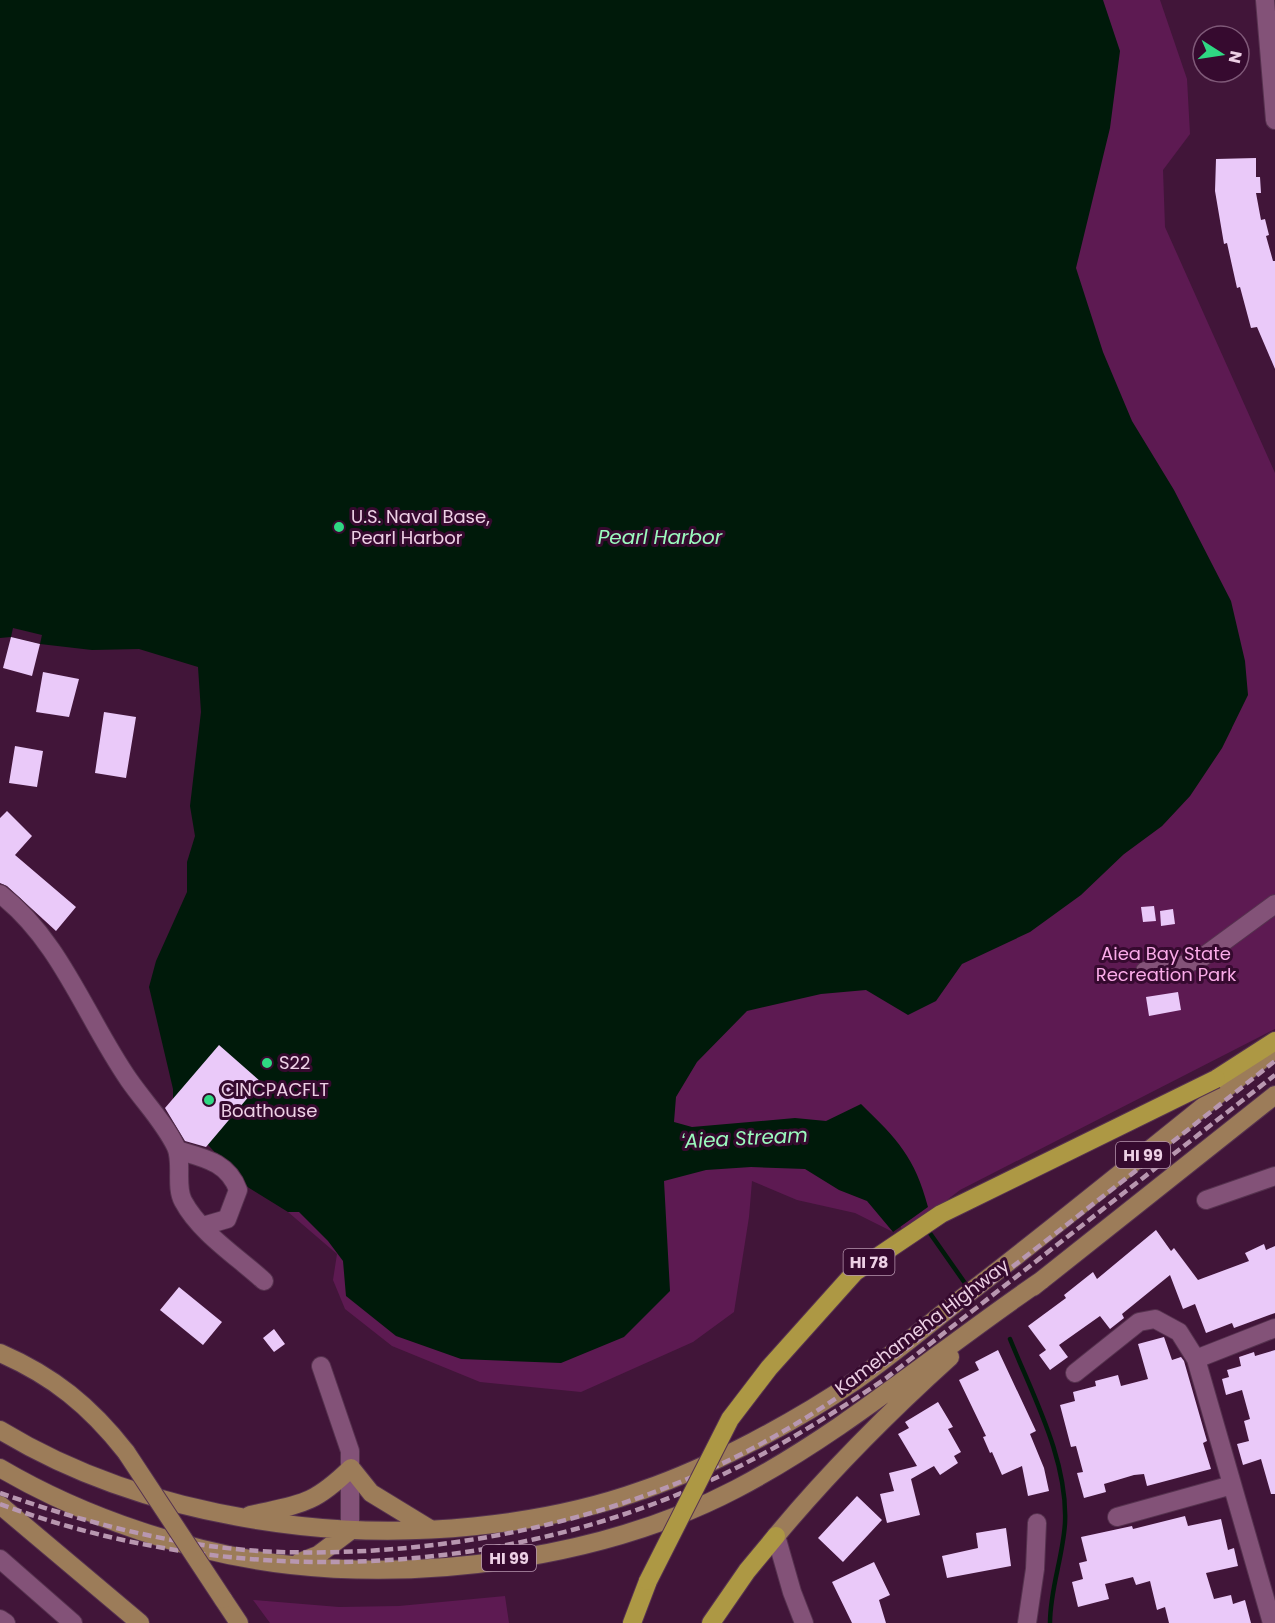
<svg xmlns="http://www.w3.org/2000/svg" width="1275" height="1623" viewBox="0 0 1275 1623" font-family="Poppins,sans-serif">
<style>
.green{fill:#5d1a52}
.water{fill:#001a0a}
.pier{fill:#411539}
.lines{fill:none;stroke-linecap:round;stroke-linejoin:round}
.stream{stroke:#001a0a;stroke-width:4.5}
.building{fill:#eac9f9}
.minor-casing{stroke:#56324f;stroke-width:20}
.major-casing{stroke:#56324f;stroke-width:20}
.highway-casing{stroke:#56324f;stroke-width:20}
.minor{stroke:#835278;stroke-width:18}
.major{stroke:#9c7c59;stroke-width:18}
.highway{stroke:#ad9844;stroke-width:18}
.rail{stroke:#b897b0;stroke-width:4.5;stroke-dasharray:9 4.5;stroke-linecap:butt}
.major-bridge-casing{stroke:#56324f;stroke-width:20;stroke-linecap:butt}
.highway-bridge-casing{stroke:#56324f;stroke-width:20;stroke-linecap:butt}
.major-bridge{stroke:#9c7c59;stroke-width:18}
.highway-bridge{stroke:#ad9844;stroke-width:18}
.poi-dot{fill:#2fd883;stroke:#360a2f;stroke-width:2}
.labels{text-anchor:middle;stroke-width:6;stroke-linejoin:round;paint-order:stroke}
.shield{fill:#360a2f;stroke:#b695ae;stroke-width:1.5}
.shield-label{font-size:16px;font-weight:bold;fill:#edd0e5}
.poi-label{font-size:18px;fill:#edd0e5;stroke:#360a2f;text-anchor:start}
.park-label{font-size:18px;fill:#fbabe9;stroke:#360a2f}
.street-label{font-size:18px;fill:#edd0e5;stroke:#360a2f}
.water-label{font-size:20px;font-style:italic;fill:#9bfabe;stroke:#360a2f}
</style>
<rect width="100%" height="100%" fill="#411539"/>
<!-- green -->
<path class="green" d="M1088,0H1160L1187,79L1190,134L1163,170L1165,227L1275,473V1029L960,1190L904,1233L898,1222L899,1162L652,1137L668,1084L732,1010L983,931L1124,854L1162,826L1190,796L1222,748L1232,728L1068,291Z
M816,1155L892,1215L893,1232L855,1213L797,1200L752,1181L749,1217L734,1312L693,1342L581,1392L480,1382L392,1346L345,1309L333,1280L337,1254L288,1212L286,1199L655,1172Z
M505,1596L509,1623H270L253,1600L339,1607L399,1606Z"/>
<!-- water -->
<path class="water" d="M0,0H1103L1120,51L1110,128L1076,268L1103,352L1132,421L1174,490L1231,601L1245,661L1248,695L1222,748L1190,796L1162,826L1124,854L1081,895L1030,932L962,964L936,1001L908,1015L866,990L821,994L747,1011L697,1062L676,1097L674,1122L692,1127L795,1118L826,1121L861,1104C897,1139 915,1157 928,1207L893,1232L867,1201L839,1190L805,1169L751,1167L706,1170L664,1181L670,1291L624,1337L561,1363L461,1359L396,1336L346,1296L343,1261L328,1241L299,1212H288L246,1186L173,1107V1089L149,987L156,961L187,892V862L195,836L190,806L201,712L198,667L139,649L92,650L40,644L11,637L0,638Z"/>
<!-- pier -->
<path class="pier" d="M13,628L42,635L40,644L11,637Z"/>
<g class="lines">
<!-- stream -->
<path class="stream" d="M927,1229L967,1286
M1010,1339C1033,1396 1068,1460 1065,1523C1063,1557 1050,1589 1050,1623"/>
</g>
<!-- building -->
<path class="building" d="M1256,158V177H1260L1261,193H1256L1261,220L1265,219L1269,235L1266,236L1273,261H1275V369L1257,327L1251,328L1240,287L1237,288L1227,243L1224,244L1215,191L1216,159Z
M11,637L40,644L32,676L3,668Z
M43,672L79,679L69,717L36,712Z
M104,712L136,717L126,778L95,773Z
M15,746L43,751L37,787L9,783Z
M7,811L32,836L15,855L76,907L56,931L7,886L0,883V818Z
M1154,906L1156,921L1143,922L1141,907Z
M1173,909L1175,924L1161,926L1160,911Z
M1178,992L1181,1010L1149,1016L1146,997Z
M219,1045L261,1082L206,1147L185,1141L165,1108Z
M1156,1230L1171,1251L1174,1248L1198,1280L1249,1261L1245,1253L1264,1244L1266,1250L1275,1246V1313L1234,1328L1232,1323L1206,1333L1195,1304L1183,1309L1170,1275L1122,1314L1124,1318L1110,1329L1100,1316L1059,1345L1068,1357L1050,1370L1039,1355L1046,1350L1028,1326L1066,1298L1064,1295L1093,1272L1097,1279Z
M179,1287L222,1322L203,1345L160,1310Z
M274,1329L285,1344L274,1352L263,1338Z
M1164,1337L1172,1360L1181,1357L1184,1361L1207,1441L1203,1443L1211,1469L1147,1486L1144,1474L1134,1475L1104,1484L1106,1492L1084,1498L1077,1473L1083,1472L1076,1446L1071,1447L1060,1405L1075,1401L1073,1392L1096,1386L1095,1381L1118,1375L1121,1386L1148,1379L1138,1344Z
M998,1350L1036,1431L1030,1434L1044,1468L1049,1491L1028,1496L1022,1466L1002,1475L992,1452L990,1453L983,1437L986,1436L959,1380L979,1370L975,1362Z
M1275,1350V1494H1271L1261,1459L1243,1465L1237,1444L1249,1441L1244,1421L1250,1419L1242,1390L1226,1395L1222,1379L1229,1377L1227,1370L1241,1366L1239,1357L1254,1352L1255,1356Z
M938,1402L953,1427L948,1429L961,1452L954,1456L958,1463L940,1475L934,1466L911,1479L920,1515L887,1523L880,1494L894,1491L889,1473L917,1466L898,1434L909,1428L905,1422Z
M857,1496L882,1520L843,1562L818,1538Z
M1185,1516L1188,1526L1221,1519L1228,1550L1234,1548L1238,1566L1206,1573L1214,1599L1231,1595L1233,1604L1245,1600L1251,1623H1169L1165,1607L1157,1610L1150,1581L1136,1585L1133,1577L1105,1584L1109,1599L1078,1607L1072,1582L1083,1579L1079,1563L1087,1561L1081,1537L1132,1526L1133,1529Z
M1006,1528L1011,1566L947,1578L942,1556L978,1548L976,1533Z
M874,1562L890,1595L879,1600L886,1623H852L832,1582Z"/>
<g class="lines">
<!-- minor casing -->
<g class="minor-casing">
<path id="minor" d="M1265,0L1275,120
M0,894C61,941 86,1018 129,1080C145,1103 164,1122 176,1147C183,1163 175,1186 183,1201C200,1233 238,1257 264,1281
M1145,971L1182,965L1200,959L1275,904
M177,1150C204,1158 228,1162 238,1190L227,1219L203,1226
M1206,1200L1275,1176
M1196,1359L1275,1328
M321,1366L350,1451V1531
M1075,1373L1139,1322L1155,1319L1179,1332L1196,1359L1272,1623
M1117,1517L1232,1485
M776,1536L792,1592L804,1623
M0,1559L73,1623
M0,1619L6,1623
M1027,1623L1035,1569L1037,1523"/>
</g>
<!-- major casing -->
<g class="major-casing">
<path id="major" d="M1033,1287L1275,1095
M0,1353C53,1376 90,1406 126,1452
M0,1430C92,1486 195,1514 301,1526C409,1538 540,1527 643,1490C712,1466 795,1422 855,1381C894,1354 931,1322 970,1292C1073,1213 1173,1130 1275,1049
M0,1468C85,1518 193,1554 291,1565C434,1581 608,1556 736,1489C845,1432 940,1349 1042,1280
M0,1505L140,1623
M250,1515C300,1504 312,1506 351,1468L371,1493L430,1529
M776,1536C830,1471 888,1413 950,1357
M300,1562L318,1555L350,1531
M223,1599L239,1623"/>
</g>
<!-- highway casing -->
<g class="highway-casing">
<path id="highway" d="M1216,1079L1275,1041
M632,1623L648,1581
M711,1623L747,1571L776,1536"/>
</g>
<!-- minor -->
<use href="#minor" class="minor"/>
<!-- major -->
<use href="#major" class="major"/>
<!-- highway -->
<use href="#highway" class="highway"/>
<!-- rail -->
<path class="rail" d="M0,1493C89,1524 185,1549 280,1552C455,1557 637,1518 789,1428C863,1384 930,1331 998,1278C1091,1206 1183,1134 1275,1061
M0,1504C227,1588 486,1581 707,1482C770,1453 828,1417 885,1379L1275,1075"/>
<!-- major-bridge casing -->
<g class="major-bridge-casing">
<path id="major-bridge" d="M126,1452L223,1599"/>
</g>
<!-- highway-bridge casing -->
<g class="highway-bridge-casing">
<path id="highway-bridge" d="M648,1581L730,1419L769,1368L855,1272L941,1214L1216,1079"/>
</g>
<!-- major-bridge -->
<use href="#major-bridge" class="major-bridge"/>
<!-- highway-bridge -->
<use href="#highway-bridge" class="highway-bridge"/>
</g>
<!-- markers -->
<g class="poi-dot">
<circle cx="339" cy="527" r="6"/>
<circle cx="267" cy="1063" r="6"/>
<circle cx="209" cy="1100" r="6"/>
</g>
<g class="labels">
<!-- shield labels -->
<g class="shield">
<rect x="1116" y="1142" width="54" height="26" rx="4.5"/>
<rect x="843.5" y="1249" width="51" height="26" rx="4.5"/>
<rect x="482" y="1545" width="54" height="26" rx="4.5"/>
</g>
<g class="shield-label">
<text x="1143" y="1161">HI 99</text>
<text x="869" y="1268">HI 78</text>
<text x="509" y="1564">HI 99</text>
</g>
<!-- poi labels -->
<g class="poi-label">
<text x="351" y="523">U.S. Naval Base,<tspan x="351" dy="21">Pearl Harbor</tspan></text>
<text x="279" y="1069">S22</text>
<text x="221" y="1096">CINCPACFLT<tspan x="221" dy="21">Boathouse</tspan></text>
</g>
<!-- park labels -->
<g class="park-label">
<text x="1166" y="960">Aiea Bay State<tspan x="1166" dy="21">Recreation Park</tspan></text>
</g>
<!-- street labels -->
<g class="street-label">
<text transform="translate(922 1327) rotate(-37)" y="6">Kamehameha Highway</text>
</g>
<!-- water labels -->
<g class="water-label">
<text x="660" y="544">Pearl Harbor</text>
<text transform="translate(744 1138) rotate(-3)" y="7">ʻAiea Stream</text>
</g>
</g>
<!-- north arrow -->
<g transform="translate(1221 54) rotate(102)"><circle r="28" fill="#360a2f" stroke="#7f5978" stroke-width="1.5"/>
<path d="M0-4.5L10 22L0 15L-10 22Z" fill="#2fd883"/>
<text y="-9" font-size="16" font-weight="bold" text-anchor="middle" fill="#edd0e5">N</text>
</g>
</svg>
